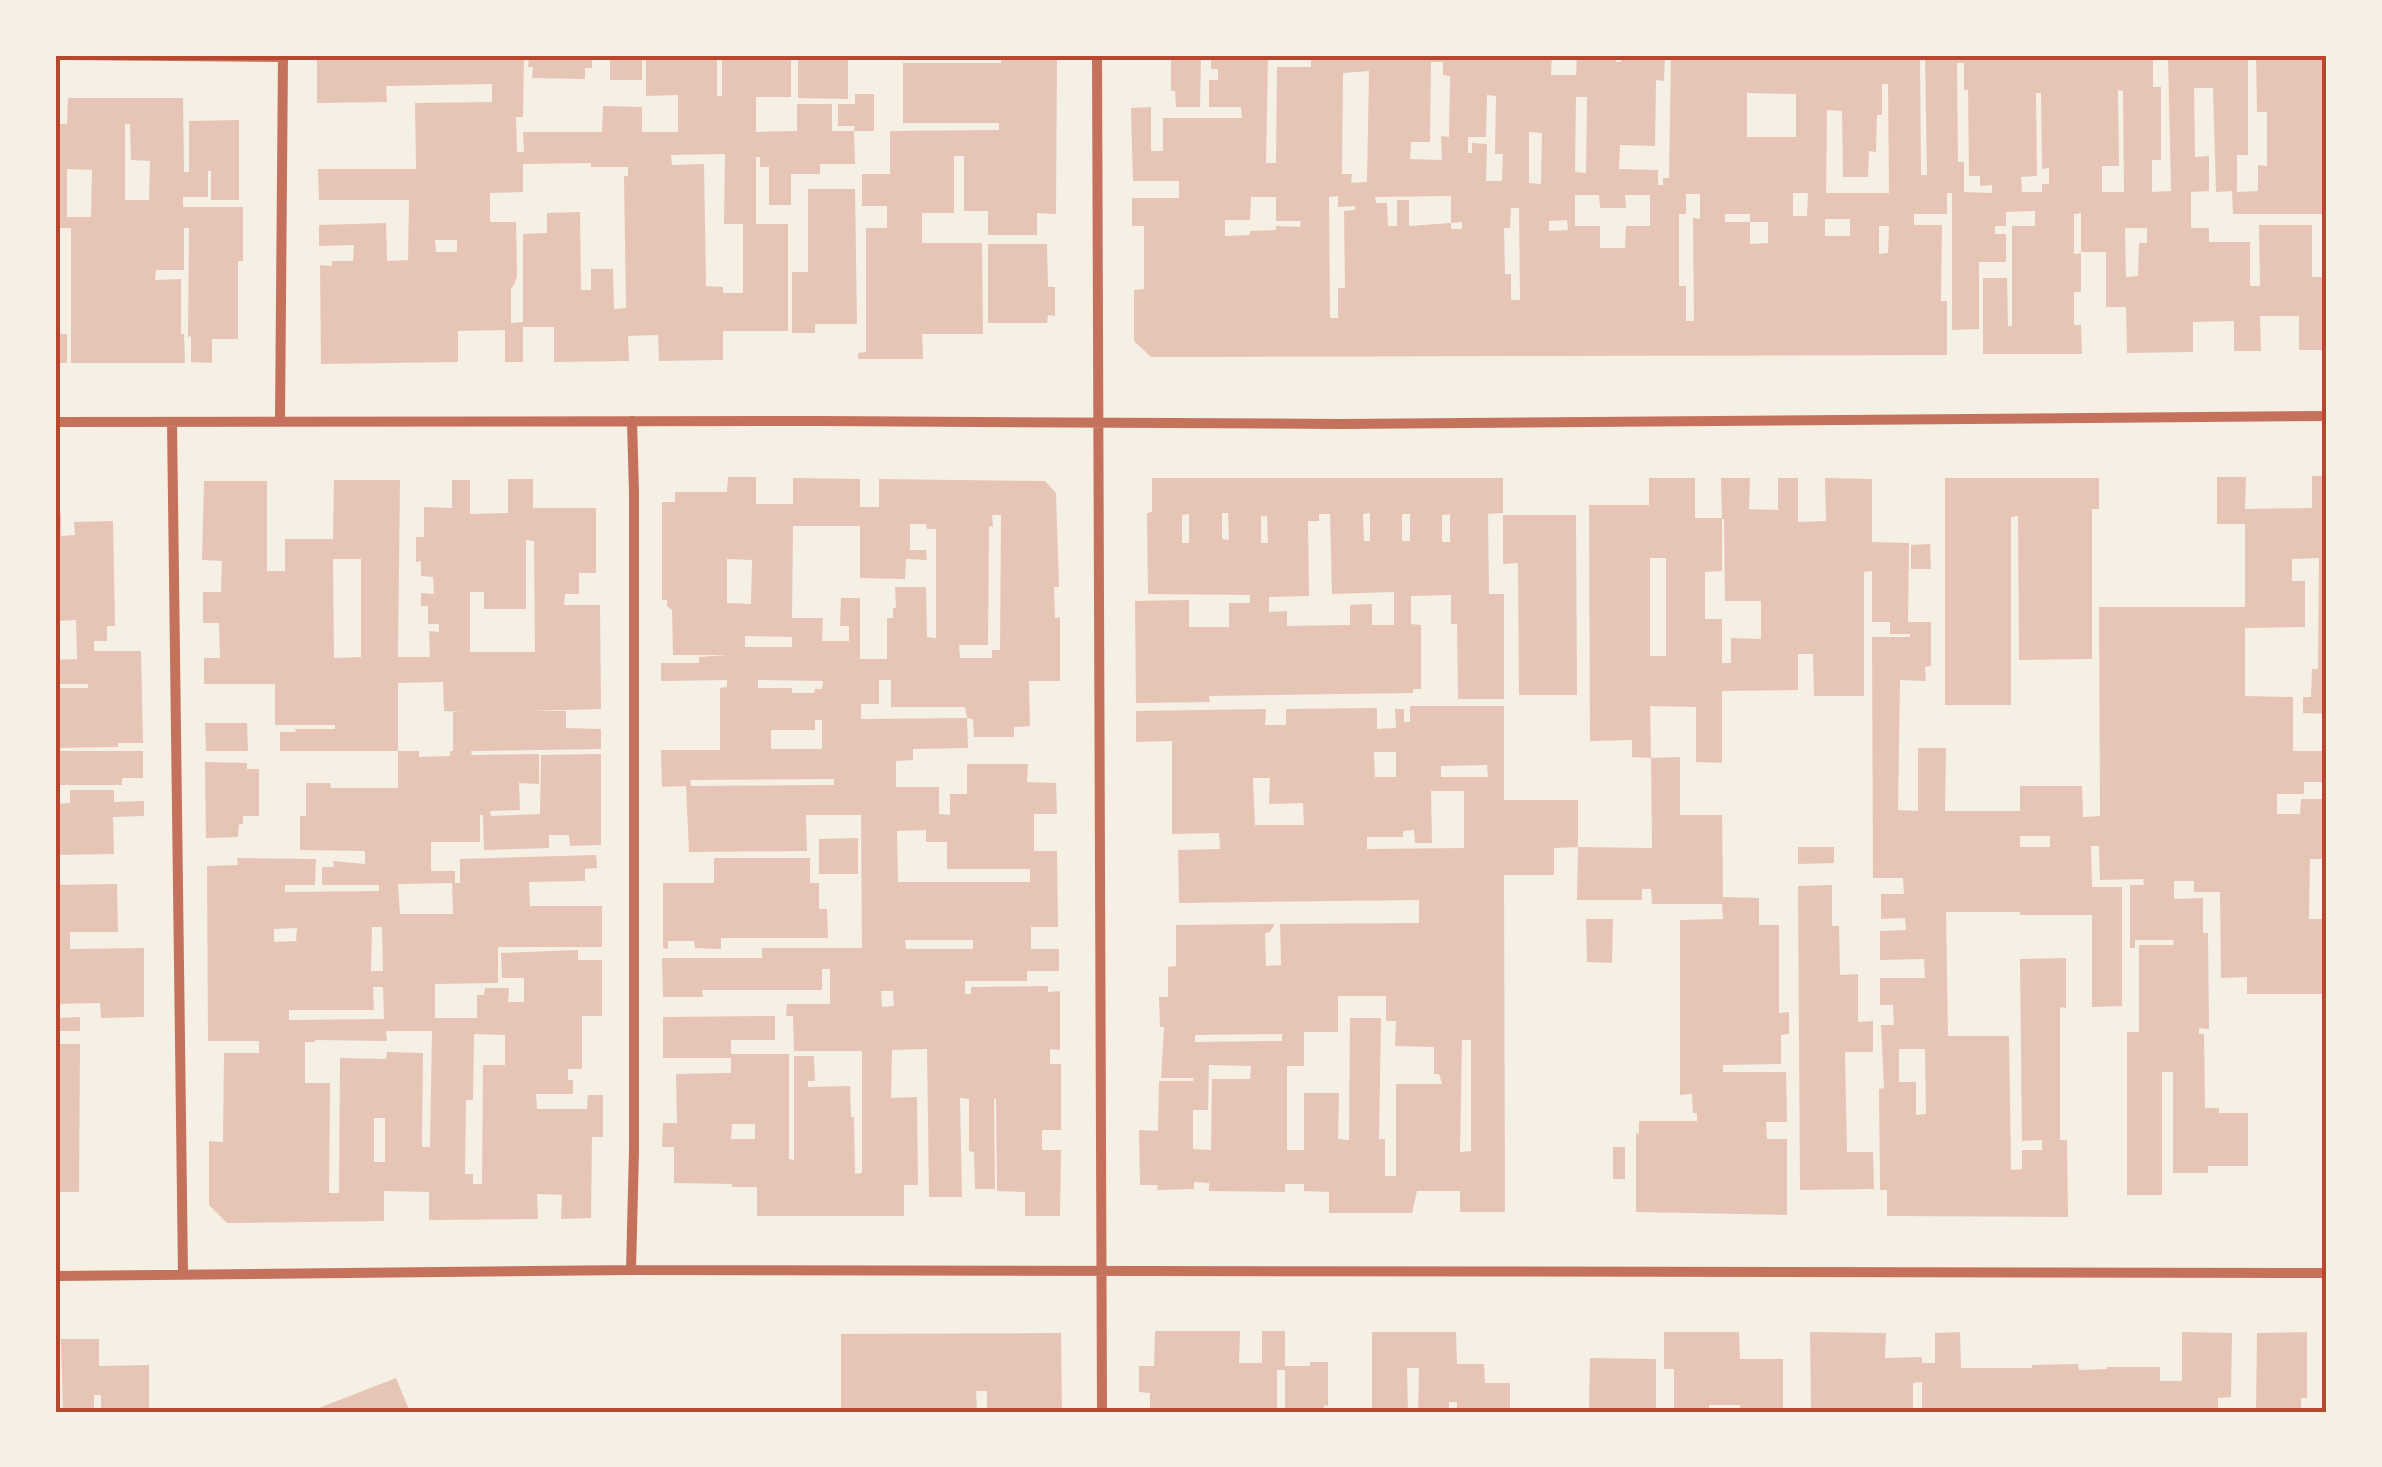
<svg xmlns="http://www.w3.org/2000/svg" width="2382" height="1467" viewBox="0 0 2382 1467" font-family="Karla,sans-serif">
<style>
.building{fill:#e6c5b7;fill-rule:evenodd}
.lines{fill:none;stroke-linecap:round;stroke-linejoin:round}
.minor{stroke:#c5725c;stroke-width:10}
.neatline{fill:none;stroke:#b5482f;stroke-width:4}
</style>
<rect width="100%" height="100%" fill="#f6efe4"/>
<!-- building -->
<path class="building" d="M317,55H524L523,117H516L517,152H524L523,132H602L603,106L642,107V132H678V95L646,96V55H717V96H722V55H791V97H756V132L797,131V104H832V131H854L855,126H838V104H855V94H874V131H854L855,164H820V174H791V205H769V167H760V157H756V224H788V331H723V360L659,361L658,335L628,336L629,361L554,362V327H523V362H505V330L458,331V362L321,364L320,265L332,266V261H353L354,245L319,246V225L386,223L387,261L408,260L409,200H319L318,169H416L415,103L492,102V84L386,86L387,102L317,103ZM725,154L724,224H743V293H723V287L706,286L704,164L672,165L671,155ZM591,163V167H628V176H624L626,308L614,309L613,269H591V290H581L580,212L547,213V233L523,234V322L511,323V288L514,285L517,276L516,222H490V193L523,192V164ZM435,240H457V252H436Z
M529,55H592V68H585V79L532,78L533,67H528Z
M610,55H642V80H610Z
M798,55H848V99L798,98Z
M1001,55H1057L1056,214L1037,213V235H988V211H964V156H954V213H922V243H982L983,334H922L923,359H858V353L866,352V228H887V206H862V174H890V131L999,130V123H903V63H1001Z
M1171,55H1201L1200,107H1176L1175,91H1171Z
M1211,55H1268L1266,163H1276L1277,67H1311V55H1552L1551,75H1576L1577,55H1616V62H1621V57L1665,55L1664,81L1656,80L1655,146L1620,145L1619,169L1658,170V185H1663V178H1669L1671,56L1876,55V60H1888V55H1920L1921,175H1927L1925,55H2153V87H2161V160H2152V192L2171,191L2168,55L2248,56V155H2237V192L2258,191V165L2267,166V112H2257L2256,55H2327V214H2233L2232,191L2216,192L2213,88H2194L2195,157L2209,156V191L2191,192V228H2209V242H2250V286H2260L2259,225H2312V277H2327V350H2299V316H2260L2261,351H2234V321L2193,322V352L2127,353L2126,307H2106V252H2081V213L2074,214V254L2081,253V292H2074V325H2081L2082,354H1983V278H2007L2008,326H2012V226H2035V211L2006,212V226H1995V234H2006V262H1979V329L1952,330V193H1947V214H1914V225H1942L1941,301H1947V355L1151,357L1134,341V290L1144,289V226H1132V198H1179V181H1133L1131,108L1151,107V151H1163V118H1242L1241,107H1209V80H1218V69H1211ZM1431,62H1443V75L1450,76L1449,137L1441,136L1442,160L1410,159L1411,142H1430ZM1957,63H1964V90H1968L1969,176H1980V186L1992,185V193L1964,192V162H1958ZM1369,71L1367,182L1351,183L1352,174H1342L1343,73ZM1882,84H1888L1889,193H1826L1827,110L1842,111L1843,177H1868L1869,151L1876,152L1877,115H1882ZM2118,90L2123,91L2124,192H2102V166H2119ZM1747,93L1796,94V137H1747ZM2036,93H2041L2042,169L2049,168V184H2042V192H2022L2021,177L2037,176ZM1487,95L1496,96L1495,154H1503L1502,181H1486L1487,144L1472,143V153H1468V137H1486ZM1576,97H1587L1586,173L1575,172ZM1529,132L1542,133L1541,184L1529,183ZM1793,193H1808L1807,216H1793ZM1686,194H1700V219L1693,218L1694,321H1686V286H1679V214H1686ZM1575,195H1599L1600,208H1626L1625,195H1650V226H1626L1625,248H1600V226H1575ZM1338,196V207L1355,206V210L1344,211L1345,288H1338V318H1330L1329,197ZM1451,196V223L1462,222V229H1451V223L1409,226V200H1397V226H1388L1387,203H1376L1375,197ZM1251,197H1276V221H1301L1300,227L1276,226V230L1250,231V235L1225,236V220H1250ZM1511,208H1519L1520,300H1511V274H1505L1504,228H1510ZM1725,214H1750V222H1768V243L1750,244V222H1725ZM1825,219H1850V236H1825ZM1567,220L1568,230L1549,231V221ZM1879,226H1889L1888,253L1879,254ZM2125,228H2147V243H2139L2138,276L2126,277Z
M68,98H183L184,172H189V121L239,120V200H211V171H208V197H183V207H243V261H238V339H212V363L191,362V336L188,337L189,228H184V270H156L155,280L181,279V334H184L185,363H71V228H55V124H67ZM125,124H130L131,160L150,161L149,200H125ZM67,169L92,170L91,217H67Z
M808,189H855L857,324H815V333H792V272H808Z
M988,244H1047L1048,287H1055V316L1048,315L1047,323H988Z
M55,255H59L60,334H67V363H55Z
M2312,476H2327V714L2303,713V697H2311L2312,669H2318L2319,558L2292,559V581H2305V627L2245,628V696L2293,697V751H2327V782H2304V794H2277V814H2300L2301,799H2327V859H2310L2309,919H2327V994H2247V977L2221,978L2220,892H2194V881H2174V899L2203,898V933H2208L2209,1029L2199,1028V1034H2204L2205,1108H2219V1113H2248V1166H2208V1173H2173V1072H2162V1195H2127V1032H2139V945H2173L2174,940H2135V948H2130V885H2144L2143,879L2100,880L2099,846H2091L2092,887H2122V1006L2092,1007V915H2020V912H1946L1948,1036H2009L2011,1170L2022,1169V1150H2042V1140L2022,1141L2020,959L2066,958V1008L2060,1007V1140H2067L2068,1217L1887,1216V1190H1880L1879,1089L1884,1088L1881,1025H1894L1893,1005H1880V978H1925L1924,959L1880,960V931L1906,930L1905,918L1881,919V894H1904L1903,878H1873L1872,637H1910V634H1890V622H1872V571L1864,572V696H1814L1813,654H1798V690L1722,691V763L1696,762V707L1650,706L1651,758L1680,757V815H1722L1723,897L1759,898V925H1779V1013L1789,1012V1034L1781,1035V1064L1723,1065V1072H1786L1787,1122H1766L1767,1139H1787V1215L1636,1212V1133L1639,1134V1121H1697V1113H1693L1692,1094L1680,1095V920L1723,919L1722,904H1652L1651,889H1642V900H1577L1578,847L1652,848L1651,758L1632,757V740L1590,741L1589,505H1649V478H1695V518H1722L1721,478H1750L1749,509L1778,510V478H1798V522L1826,521L1825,478L1872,479V542L1909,543L1908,622H1931V666L1925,667L1926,681L1900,680L1898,810L1918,811V748H1946L1945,811H2020V786H2082L2083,817L2100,816L2099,607H2245V524H2217V477H2246L2245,509L2312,508ZM1722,519H1724L1725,601H1761V639L1731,638V663H1722V619H1705V572L1722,571ZM1650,558H1666V656H1650ZM2020,836H2050V847H2020ZM1899,1049H1925L1926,1114L1916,1115V1082H1899Z
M728,477H756V504H793V478L860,479V507H879V479L1045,481L1056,493L1059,587H1054L1055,618L1060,617V681H1029L1030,726L1014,727V737H974L973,719L967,718L968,748L913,749V760L896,761V787H939V814L950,815V794H967V764H1028L1027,782L1056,783L1057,814H1034V851H1057L1058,927H1031V949H1059V971H1027V981H965V994H971V987L1048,986V992L1060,991V1050L1050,1049V1064H1061V1130H1042V1150H1061L1060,1216H1025V1192L997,1191L996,1099H994L995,1189H975L974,1152L969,1151V1099L960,1098L962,1197H929L927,1049L892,1050L891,1098L917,1097L918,1185H904V1216H757V1187H732V1184L674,1183V1147H662L663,1123H677L676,1074L731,1073V1058H663V1017L775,1016V1040H731V1054H789V1159L794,1160V1056H814L815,1081H808V1087L850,1086L851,1117H854L855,1174L862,1173V1051H794L793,1016H786L787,1004H830V969H822V990H702L703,997H663L662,958H762V948H862L861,815H806L807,851L689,852L686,786L662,787L661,750H720V688L727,687V680L661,681V663H699V657L728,655H673L672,610L667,606V600H662V502H675V492H727ZM992,515H1001L1000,650H992V658H960L959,645H988L989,526L993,527ZM910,524H926L927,529H936V638L927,637L926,587H895L896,608H893V618H887V659H860V598H841L840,626H849V641H822L823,618H792L793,526H860V578L905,579L906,559L927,560L926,550H910ZM727,559L752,560L751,604L727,603ZM745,636L792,637V647H745ZM758,680L823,681L822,689H815L814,693H792V688H758ZM879,680H891V707H965L967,718L861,719V704H879ZM815,720H822V749H771V730H815ZM834,779V785L691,786L690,780ZM926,830V842H947V869H1030V882H898L897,831ZM905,940H973V949H906ZM881,991H893L894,1006L882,1007ZM732,1124H755V1139H731Z
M1152,478H1503V513L1488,514L1489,594H1504V699H1458L1457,624H1451V595L1411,596V624L1421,625V689H1413V693L1209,696L1210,702L1136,703L1135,601L1189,600V627H1229V603H1250V595L1148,594L1147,513L1152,512ZM1222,513H1228L1229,540L1222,539ZM1370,513V541H1364L1363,514ZM1189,514V543H1182V515ZM1319,514H1330L1332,594L1394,592V625H1372V604L1350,605V625L1287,626V611L1269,612V597L1309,596L1308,521H1319ZM1402,514H1410V541H1402ZM1450,514V542H1442V515ZM1261,516H1267L1268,543H1261Z
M1945,478H2099V509H2092V659L2019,660L2018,516L2011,517V705H1945Z
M508,479H533V508H596V573H579V594H565L564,605H600L601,709L527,711H566V728L601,729V749L471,751L472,755L539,754V784L519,783L520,810L490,811L491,816L540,814L541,755L601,754V845L570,846L569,835H549V848L484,850L483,815H480V842H431V871H455V883H460V859L596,855L597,868L585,869V881L529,882L530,906H602V947H498V983L435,984V1018H477V995H484L485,988H509L508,1002H524V978H502L501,953L578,950V960H602V1016H582V1069H568V1080H573V1094H536L537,1109H587L588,1095H603V1137H592L591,1218L561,1219L562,1195L537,1194L538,1219L429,1220V1192L384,1191V1221L227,1223L209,1205V1141L223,1142L224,1053H259V1041H208L207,866L238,865L237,858L316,859L315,885H285V892L379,891V885H322V867H334L333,861L365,864V851L300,850V816H306V783H330L331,788H398V751H419V757L450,756V751H453V712H463L444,711L443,682L398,683V751H280V732H296L295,729H335V725H275V684H204V658H220L219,623H203V592H221L222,561L202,560L204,481H267V571H285V539H333L334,480H400L398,657H430L429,631L439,632V624H428V606H421V593L434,594L433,577L421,576V561L416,562V537H424V507L452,508V480H470V514L508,513ZM526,540L534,541L535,652H470V592H484V609H526ZM333,559H361V657L334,658ZM452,883L453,914H400L398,884ZM372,927H382L383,971H371ZM297,928L296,941L274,942V929ZM373,987H383L384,1019L289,1020V1010H374ZM386,1031H432L430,1147H422L423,1053L387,1052L386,1059L340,1058L339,1193H329L330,1083H305V1042H315V1040L387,1041ZM474,1034L505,1035V1065H483L482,1184H473V1174H465L466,1100H473ZM374,1118H385V1162H374Z
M61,513V536L75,535L74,522L113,521L115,626H107V641H94V651H141L143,743H118V747L55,748L57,688H88V684H55V660L77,659L76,620L58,621L59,642H55V514Z
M1503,515H1576L1577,695H1519L1518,563L1503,564Z
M1930,544L1931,569H1911V545Z
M1410,706H1504V800H1578V847L1554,848V875H1504L1505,1212H1460V1191H1417L1412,1213H1329V1192L1304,1191V1184H1285V1192L1209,1191V1183L1194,1182V1189L1157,1190L1158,1185H1140L1139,1130L1158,1131L1159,1081H1193L1194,1078H1161L1164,1027H1160L1159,997H1168V967L1176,966V925L1275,924L1270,932L1265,933L1266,966L1281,965L1280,924L1419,923V900L1179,903L1178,850L1220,849L1219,833L1172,834V741L1136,742V711L1266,709L1265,725H1286V709L1377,708V729L1396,728L1395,709H1404V722H1410ZM1374,752H1396V777H1375ZM1487,765L1488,777H1441V766ZM1253,778H1270L1269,804L1303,803L1304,825H1255ZM1431,791H1464V848L1367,849V837H1403V831L1414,830L1415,843H1432ZM1338,996H1386V1021H1396L1395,1046L1434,1047V1074H1439L1442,1084H1396V1176H1385V1139H1379L1381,1018H1350L1349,1140L1338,1139L1339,1093H1304V1150H1287V1066H1304V1032H1338ZM1282,1034V1041L1195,1042V1035ZM1462,1040H1471V1151L1460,1152ZM1209,1065L1251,1066L1250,1079H1212L1211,1150L1193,1149V1110H1208Z
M205,723H247L248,751H206Z
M55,751H143V778H122V785H57Z
M205,762L247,763V769H259V816H243V824H239L238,837L206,838Z
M70,790H114V802L144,801V816L113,817L114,854L55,855V804L70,803Z
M858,838V874H819V839Z
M1798,847H1834V863L1798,864Z
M714,858H810V883H819V909H827L828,938H721V949L695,948L694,941H668V949L663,948V883H714Z
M117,884L118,932H70V949L144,948V1017L101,1018L100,1003L55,1004V885Z
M1832,885V926H1839L1840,975L1858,974V1022L1873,1021V1052H1845L1847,1152H1873L1874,1189L1800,1190L1798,886Z
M1586,919H1613L1612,963L1587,962Z
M80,1017V1031H55V1018Z
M55,1044H80L79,1192H55Z
M1613,1147H1625V1179H1613Z
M1155,1331H1240L1239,1363H1262V1331H1285V1370H1277V1412H1150V1393L1139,1392V1366H1154Z
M1372,1332H1456L1457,1364H1484L1485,1383H1510V1412H1457V1402H1449V1412H1418L1419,1368H1407L1408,1412H1372Z
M1664,1332H1739L1740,1359H1783V1412H1740V1405H1709V1412H1674V1369H1664Z
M1810,1332L1886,1333L1885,1358L1922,1357V1363H1935V1333L1960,1332L1961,1368H2032V1365L2078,1364L2079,1370L2107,1369V1367H2160V1381H2182V1332L2232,1333L2231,1397L2218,1398V1412H2107V1408H2092L2093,1412H1922V1382L1913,1383V1412H1811Z
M2307,1332V1398H2301V1412H2256L2257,1333Z
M1061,1333L1062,1411L987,1412V1391H976L977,1412H841V1334Z
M61,1339H99V1366L149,1365V1412H101V1395H94V1412H63Z
M1590,1358L1656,1359V1412H1589Z
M1310,1362H1328V1406L1324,1405V1412H1285V1366H1310Z
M396,1378L410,1412H321L319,1408Z"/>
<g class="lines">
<!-- minor -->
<path class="minor" d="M65,55L283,57
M1097,55L1102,1412
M280,421L283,55
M55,422L821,421L1341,424L2327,416
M172,422L183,1274
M631,1270L634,1150V492L632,421
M55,1276L631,1270L2327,1273"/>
</g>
<!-- border -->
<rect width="2382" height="1467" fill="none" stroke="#f6efe4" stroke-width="115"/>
<rect x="58" y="58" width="2266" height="1352" class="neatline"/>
</svg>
